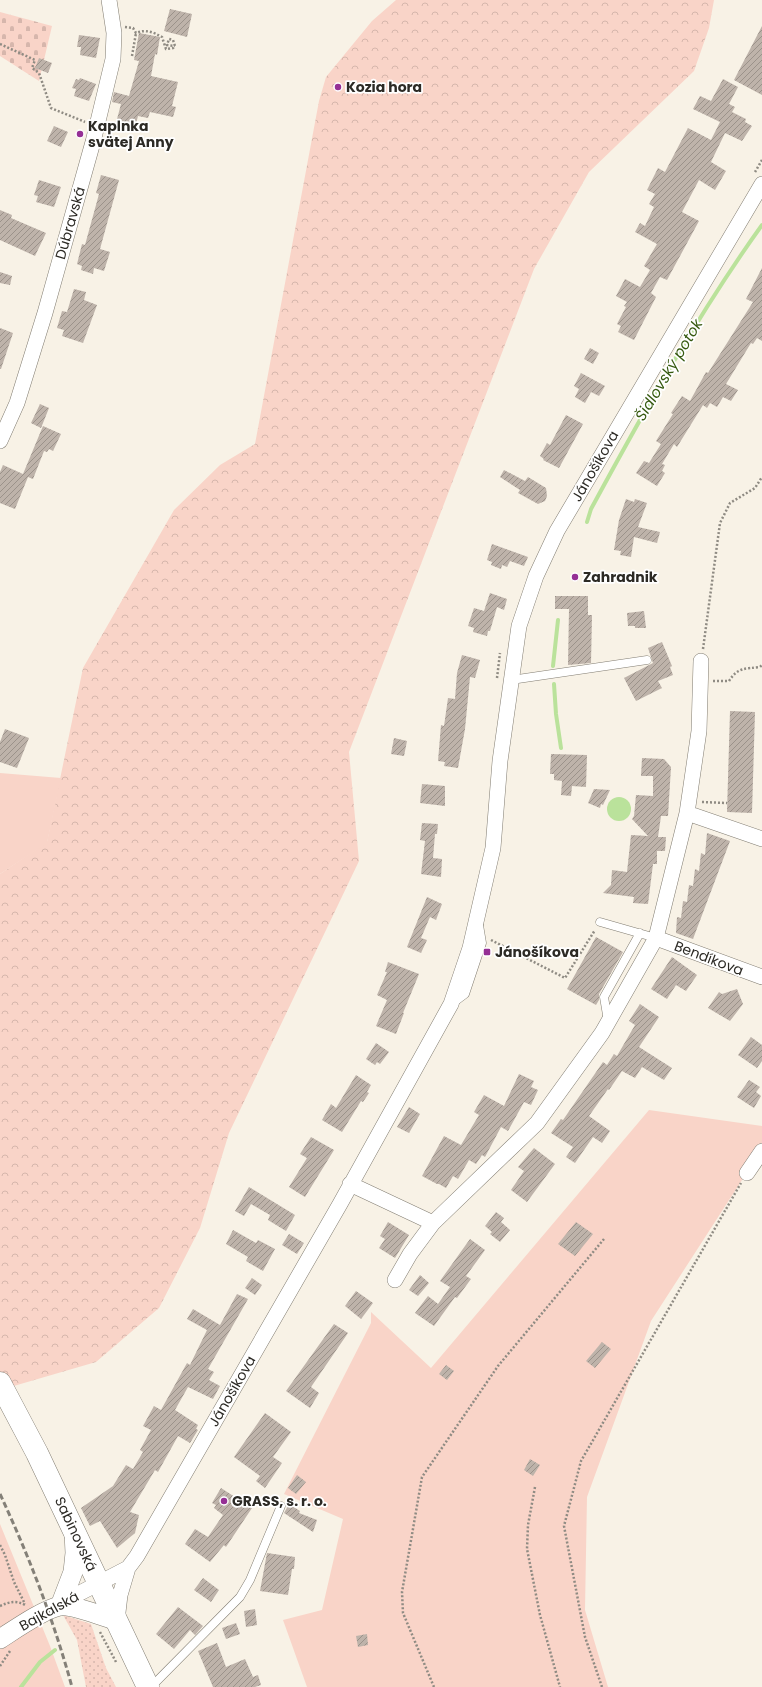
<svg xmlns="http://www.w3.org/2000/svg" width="762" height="1687" viewBox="0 0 762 1687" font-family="Poppins,sans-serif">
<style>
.grass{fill:url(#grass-dots)}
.forest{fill:url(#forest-crowns)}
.cemetery{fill:url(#cemetery-stones)}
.garden{fill:#f9d4c8}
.water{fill:#bae29b}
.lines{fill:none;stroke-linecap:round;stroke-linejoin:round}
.stream{stroke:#bae29b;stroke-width:4}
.building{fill:url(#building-hatch)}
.service-casing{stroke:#827d72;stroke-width:9}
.minor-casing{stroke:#827d72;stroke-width:16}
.tertiary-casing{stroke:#827d72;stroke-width:20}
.primary-casing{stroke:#827d72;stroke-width:23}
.path{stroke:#8f8b83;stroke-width:2.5;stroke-dasharray:2 2;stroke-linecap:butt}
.service{stroke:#fff;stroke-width:8}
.minor{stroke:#fff;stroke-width:15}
.tertiary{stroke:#fff;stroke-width:19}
.primary{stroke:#fff;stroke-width:22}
.rail{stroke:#848078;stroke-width:3;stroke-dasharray:6 3;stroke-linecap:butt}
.poi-dot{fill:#952f95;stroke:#fff;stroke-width:1.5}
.labels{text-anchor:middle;stroke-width:3.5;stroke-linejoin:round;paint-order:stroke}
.poi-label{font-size:14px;font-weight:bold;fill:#2c2a25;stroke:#fff;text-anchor:start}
.street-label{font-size:14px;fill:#2c2a25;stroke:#fff}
.water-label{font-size:15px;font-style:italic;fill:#375a11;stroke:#fff}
</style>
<defs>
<pattern id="grass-dots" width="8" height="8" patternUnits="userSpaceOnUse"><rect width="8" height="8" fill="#f9d4c8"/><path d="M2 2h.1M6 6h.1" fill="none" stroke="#d6b6ac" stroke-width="1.8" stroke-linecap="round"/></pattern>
<pattern id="forest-crowns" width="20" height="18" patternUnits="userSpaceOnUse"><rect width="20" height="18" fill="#f9d4c8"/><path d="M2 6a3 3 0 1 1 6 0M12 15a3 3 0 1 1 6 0" fill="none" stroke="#d6b6ac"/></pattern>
<pattern id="cemetery-stones" width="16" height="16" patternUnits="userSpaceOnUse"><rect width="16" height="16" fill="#f9d4c8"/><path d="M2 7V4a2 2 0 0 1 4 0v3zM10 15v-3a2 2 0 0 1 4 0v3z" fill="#d6b6ac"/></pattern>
<pattern id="building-hatch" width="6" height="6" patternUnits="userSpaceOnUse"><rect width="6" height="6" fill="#beb3aa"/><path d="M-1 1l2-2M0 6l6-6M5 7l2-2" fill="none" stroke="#9b928a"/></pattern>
</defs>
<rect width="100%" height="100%" fill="#f8f2e6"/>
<!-- grass -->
<path class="grass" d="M63,1615L91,1624L106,1668L116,1687H86L77,1640Z"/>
<!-- forest -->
<path class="forest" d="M396,0H714L709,28L694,71L589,172L534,269L349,752L359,861L229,1133L200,1228L159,1308L96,1362L0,1390V874L47,842L83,668L174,510L220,465L255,444L319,101L326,77L372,21Z"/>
<!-- cemetery -->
<path class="cemetery" d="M0,12L52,26L39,81L0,56Z"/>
<!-- garden -->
<path class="garden" d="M0,773L61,778L47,843L0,874Z
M649,1110L762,1126V1149L651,1321L587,1497L585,1610L608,1687H307L283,1620L322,1610L343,1519L284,1494L371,1323V1312L431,1368Z
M0,1524L50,1646L65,1687H0Z"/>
<!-- water -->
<path class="water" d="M607 809a12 12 0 1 1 24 0a12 12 0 1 1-24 0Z"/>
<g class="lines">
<!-- stream -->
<path class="stream" d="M587,522L591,509C643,413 698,314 762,225
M553,666L558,620
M554,684L556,714L561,748
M21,1687L40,1662L55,1650"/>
</g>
<!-- building -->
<path class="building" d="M170,9L192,14L187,37L164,31Z
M762,26V95L734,80Z
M139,33L160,37L157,55L155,54L151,76L178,82L172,106L176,107L173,117L150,112L148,118L138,116L135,128H123L124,125L116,123L121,104L112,102L114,92L129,96L139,61L134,60Z
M79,35L100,38L96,58L80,55L81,47H77Z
M39,58L52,63L48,73L35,68Z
M80,78L96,84L89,101L74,96L76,89L72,88L76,79L79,80Z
M723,79L738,87L729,104L735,107L732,112L746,119L745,122L752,126L742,141L725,133L711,162L726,171L715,190L699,180L682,212L699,221L667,280L660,277L651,293L656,297L634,340L618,332L621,326L617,324L626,307L624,306L627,302L616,296L625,279L640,287L650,270L644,266L657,244L635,232L640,223L645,226L654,207L649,204L655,194L647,190L658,168L665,172L688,128L711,140L720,122L693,109L700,96L711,101Z
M54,126L68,132L61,147L47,141Z
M101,175L119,180L100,249L110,252L104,271L94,268L93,274L81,270L82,266L77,264L82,244L85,245L99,194L96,193Z
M39,180L61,187L54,207L36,202L38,196L34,195Z
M0,210L12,215L11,218L46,233L35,256L0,240Z
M762,268V341L757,338L753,344L751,343L726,384L738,390L731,401L723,397L717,407L710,403L707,408L703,405L677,447L674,444L662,464L665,465L662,471L665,473L657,486L636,473L644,461L649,463L661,444L656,441L673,414L671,413L682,396L690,401L706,372L708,373L753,302L746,299Z
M0,272L12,276L10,285L0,283Z
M74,289L86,292L84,300L97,305L83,343L62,336L64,330L57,328L62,311L67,312Z
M0,328L13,333L1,369H0Z
M590,348L599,353L593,364L584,359Z
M581,373L605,386L599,396L591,392L585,403L575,397L579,389L574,386Z
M40,404L49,408L41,428L31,423Z
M566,415L583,424L559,468L543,460L544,459L540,456L547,443L550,445Z
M43,426L61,434L53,451L49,449L47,452L44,451L33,479L28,477L15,509L0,503V472L3,465L23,474Z
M504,470L525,481L528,477L546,488L547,496L545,501L538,504L518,493L520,490L500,477Z
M626,499L634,502L635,499L647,503L638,527L660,532L657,543L634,537L631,557L620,555L621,551L614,550L619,520Z
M492,544L528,557L524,566L510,561L507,567L502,565L501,569L491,565L492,562L487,560Z
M490,593L507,599L504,610L497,607L490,631H488L487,636L473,632L474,628L468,626L474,608L484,611Z
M555,596H588V615H592L591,663L568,665L569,609H555Z
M644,611L646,628H635V626H628L627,613Z
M662,642L672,666L670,667L673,675L658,681L662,688L636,701L624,678L653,663L648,648Z
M462,655L480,660L475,678L470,677L465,729L458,768L444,766L445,762L438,761L441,725L444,726L448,698L455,699L457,673Z
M730,711L755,712L752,813L727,812Z
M5,729L29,738L17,768L0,762V742Z
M394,738L407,741L404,756L391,754Z
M551,754L587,755L586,787L572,786L571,796L561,795L562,781L554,780V774H550Z
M642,758L664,759L671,767L668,816H661L658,837H666L665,851H657V864H653L648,904L633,903L634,897L603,893L611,885L612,870L627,872L631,835L648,836L632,819L634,816L636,795L653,796V776H641Z
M422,784L445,786V806L420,803Z
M594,789L610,790L603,805L601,804L600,808L588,803Z
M422,823L438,824L437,834H435L433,858L442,859L441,877L421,874L425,841L420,840Z
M707,833L730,841L693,939L676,933L677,917L681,918L683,901L687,902L689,885L693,886L695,869L699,871L701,853L705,855Z
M427,897L442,904L436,920L430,917L421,938L427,940L421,953L407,947Z
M596,937L623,952L599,994V1000L596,1005L567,989Z
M672,957L697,975L686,991L676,985L667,999L651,989Z
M388,962L419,974L403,1013H404L396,1034L376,1026L387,1000L377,995L387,972H385Z
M737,989L743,1004L730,1021L708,1008L719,992L722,994Z
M640,1004L659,1017L639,1047L672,1068L664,1080L642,1067L635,1078L622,1071L609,1090L608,1089L589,1116L610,1131L602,1143L593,1137L575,1163L566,1157L573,1147L551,1133L561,1119L563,1120L603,1062L607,1065L614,1054L617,1056L635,1025L629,1021Z
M751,1037L762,1045V1061L757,1068L738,1055Z
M376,1043L389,1052L380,1064L377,1062L375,1065L366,1059Z
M519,1074L534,1081L531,1087L538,1090L531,1105L524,1102L508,1131L501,1127L485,1157L482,1155L476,1164L469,1160L458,1179L453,1176L446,1188L439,1184H437L422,1176L444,1136L461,1145L479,1115L474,1112L484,1095L504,1106Z
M356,1075L371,1085L367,1092L369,1093L363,1102L361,1101L342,1132L322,1120L331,1104L336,1108Z
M749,1080L760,1087L756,1092L761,1096L754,1108L737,1097Z
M409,1107L420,1114L409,1133L397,1127Z
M311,1137L334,1150L305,1197L289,1187L307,1158L300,1154Z
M534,1148L555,1164L527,1202L511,1190L524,1171L518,1167Z
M249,1187L295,1215L286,1231L268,1220L270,1215L251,1204L244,1216L235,1211Z
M496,1212L504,1218L501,1222L510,1230L500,1242L490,1234L492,1232L485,1226Z
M388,1222L409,1235L395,1258L379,1248L385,1239L380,1236Z
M576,1222L593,1234L575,1256L558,1244Z
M233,1230L256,1243L258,1240L275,1249L263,1271L246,1261L248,1257L226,1244Z
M289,1234L304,1243L297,1254L282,1245Z
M470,1239L485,1250L466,1276L471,1279L457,1298L455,1297L434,1326L415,1313L428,1296L438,1304L450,1287L440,1281Z
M420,1275L429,1283L418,1296L409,1290Z
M252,1278L262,1285L255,1295L245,1288Z
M356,1291L373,1303L361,1319L345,1306Z
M237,1294L248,1299L208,1369L214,1372L209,1380L220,1386L213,1399L188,1387L175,1410L198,1425L196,1429L198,1430L190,1443L178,1436L158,1472L155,1470L130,1512L139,1515L135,1533L117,1548L100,1521L90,1526L81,1508L113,1486L126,1465L133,1469L143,1452L140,1450L151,1430L143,1426L154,1406L161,1410L187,1363L190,1365L207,1330L187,1319L193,1309L220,1325Z
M334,1324L348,1333L311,1387L319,1393L310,1408L286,1391Z
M602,1342L611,1349L595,1368L586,1361Z
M446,1365L454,1371L447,1380L439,1374Z
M265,1413L291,1432L273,1457L282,1463L265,1488L256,1481L260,1476L234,1457Z
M530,1459L540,1465L533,1476L524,1470Z
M297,1475L306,1482L296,1494L288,1488Z
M221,1488L252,1508L226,1547L224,1545L210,1562L185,1544L195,1529L208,1537L223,1515L214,1508L216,1505L212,1503Z
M289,1504L300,1511L299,1513L317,1520L313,1532L284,1513Z
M267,1553L295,1557L294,1569H292L288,1595L260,1591Z
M203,1578L219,1590L211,1602L194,1590Z
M178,1607L203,1626L195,1635L190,1630L174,1649L156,1634Z
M255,1609L257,1625L246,1627L244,1611Z
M236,1623L240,1634L226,1639L222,1628Z
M367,1634L368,1645L358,1647L356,1636Z
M217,1643L226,1667L245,1659L253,1677L258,1675L261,1685L255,1687H213L198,1651Z"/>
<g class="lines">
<!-- service casing -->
<g class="service-casing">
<path id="service" d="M511,680L647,660
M600,922L656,938
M453,1003L465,994L482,943L479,925
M608,1021L604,997L640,933
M151,1687L240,1597L250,1580L281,1506"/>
</g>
<!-- minor casing -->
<g class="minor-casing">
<path id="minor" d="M0,441L17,403L45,313L93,142L113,59L114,33L109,0
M687,813L762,839
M656,938L762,977
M747,1173L762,1151
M350,1184L433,1223L537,1123L602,1033L656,938L687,813L699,731L701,661
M395,1280L410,1254L433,1223
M60,1606L80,1593L128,1568L137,1556L340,1204L451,1004L470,948L493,848L500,761L519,626L536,576L557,531L762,184
M117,1621L120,1595L128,1568"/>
</g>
<!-- tertiary casing -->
<g class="tertiary-casing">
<path id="tertiary" d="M60,1606L73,1572L75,1553L74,1532
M0,1639C14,1630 44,1609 60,1606C72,1604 104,1617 117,1621"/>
</g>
<!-- primary casing -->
<g class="primary-casing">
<path id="primary" d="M0,1383L37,1453L148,1687"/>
</g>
<!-- path -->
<path class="path" d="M125,27L133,28L136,33C146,29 153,32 162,37L166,49L173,48L175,46L173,40L169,39L167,45L175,46
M0,44L35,60L32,68L39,73L51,108L85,122
M132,56L136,33
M755,172L762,160
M703,649L720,523L730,503L755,488L762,477
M497,678L500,653
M713,681H729C738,667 745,669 760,667L762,665
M702,802L727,803
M491,940L565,978L595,930
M535,1487L528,1525L527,1549L540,1615L560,1687
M0,1545L5,1555L14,1582L25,1604
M0,1606C9,1602 16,1600 25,1605
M100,1632L116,1662
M0,1666L10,1651
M434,1687L403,1613L402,1592L422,1477L498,1366L604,1239
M602,1687L585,1637L564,1526L581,1461L741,1183"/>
<!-- service -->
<use href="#service" class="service"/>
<!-- minor -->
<use href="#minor" class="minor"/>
<!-- tertiary -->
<use href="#tertiary" class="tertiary"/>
<!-- primary -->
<use href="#primary" class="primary"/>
<!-- rail -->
<path class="rail" d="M0,1494C29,1556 54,1621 72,1687"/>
</g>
<!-- markers -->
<g class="poi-dot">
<circle cx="338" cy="87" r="4"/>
<circle cx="80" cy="134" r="4"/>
<circle cx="575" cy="577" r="4"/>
<rect x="483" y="948" width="8" height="8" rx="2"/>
<circle cx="224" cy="1501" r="4"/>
</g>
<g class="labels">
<!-- poi labels -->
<g class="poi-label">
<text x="346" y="92">Kozia hora</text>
<text x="88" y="131">Kaplnka<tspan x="88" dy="16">svätej Anny</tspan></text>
<text x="583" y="582">Zahradnik</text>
<text x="495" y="957">Jánošíkova</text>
<text x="232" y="1506">GRASS, s. r. o.</text>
</g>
<!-- street labels -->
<g class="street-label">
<text transform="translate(70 223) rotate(-74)" y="5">Dúbravská</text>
<text transform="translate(595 466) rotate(-60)" y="5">Jánošíkova</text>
<text transform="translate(709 958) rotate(21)" y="5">Bendíkova</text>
<text transform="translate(232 1391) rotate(-60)" y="5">Jánošíkova</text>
<text transform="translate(76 1534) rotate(65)" y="5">Sabinovská</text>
<text transform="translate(49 1611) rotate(-29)" y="5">Bajkalská</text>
</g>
<!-- water labels -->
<g class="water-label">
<text transform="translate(669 370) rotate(-59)" y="5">Šidlovský potok</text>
</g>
</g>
</svg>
